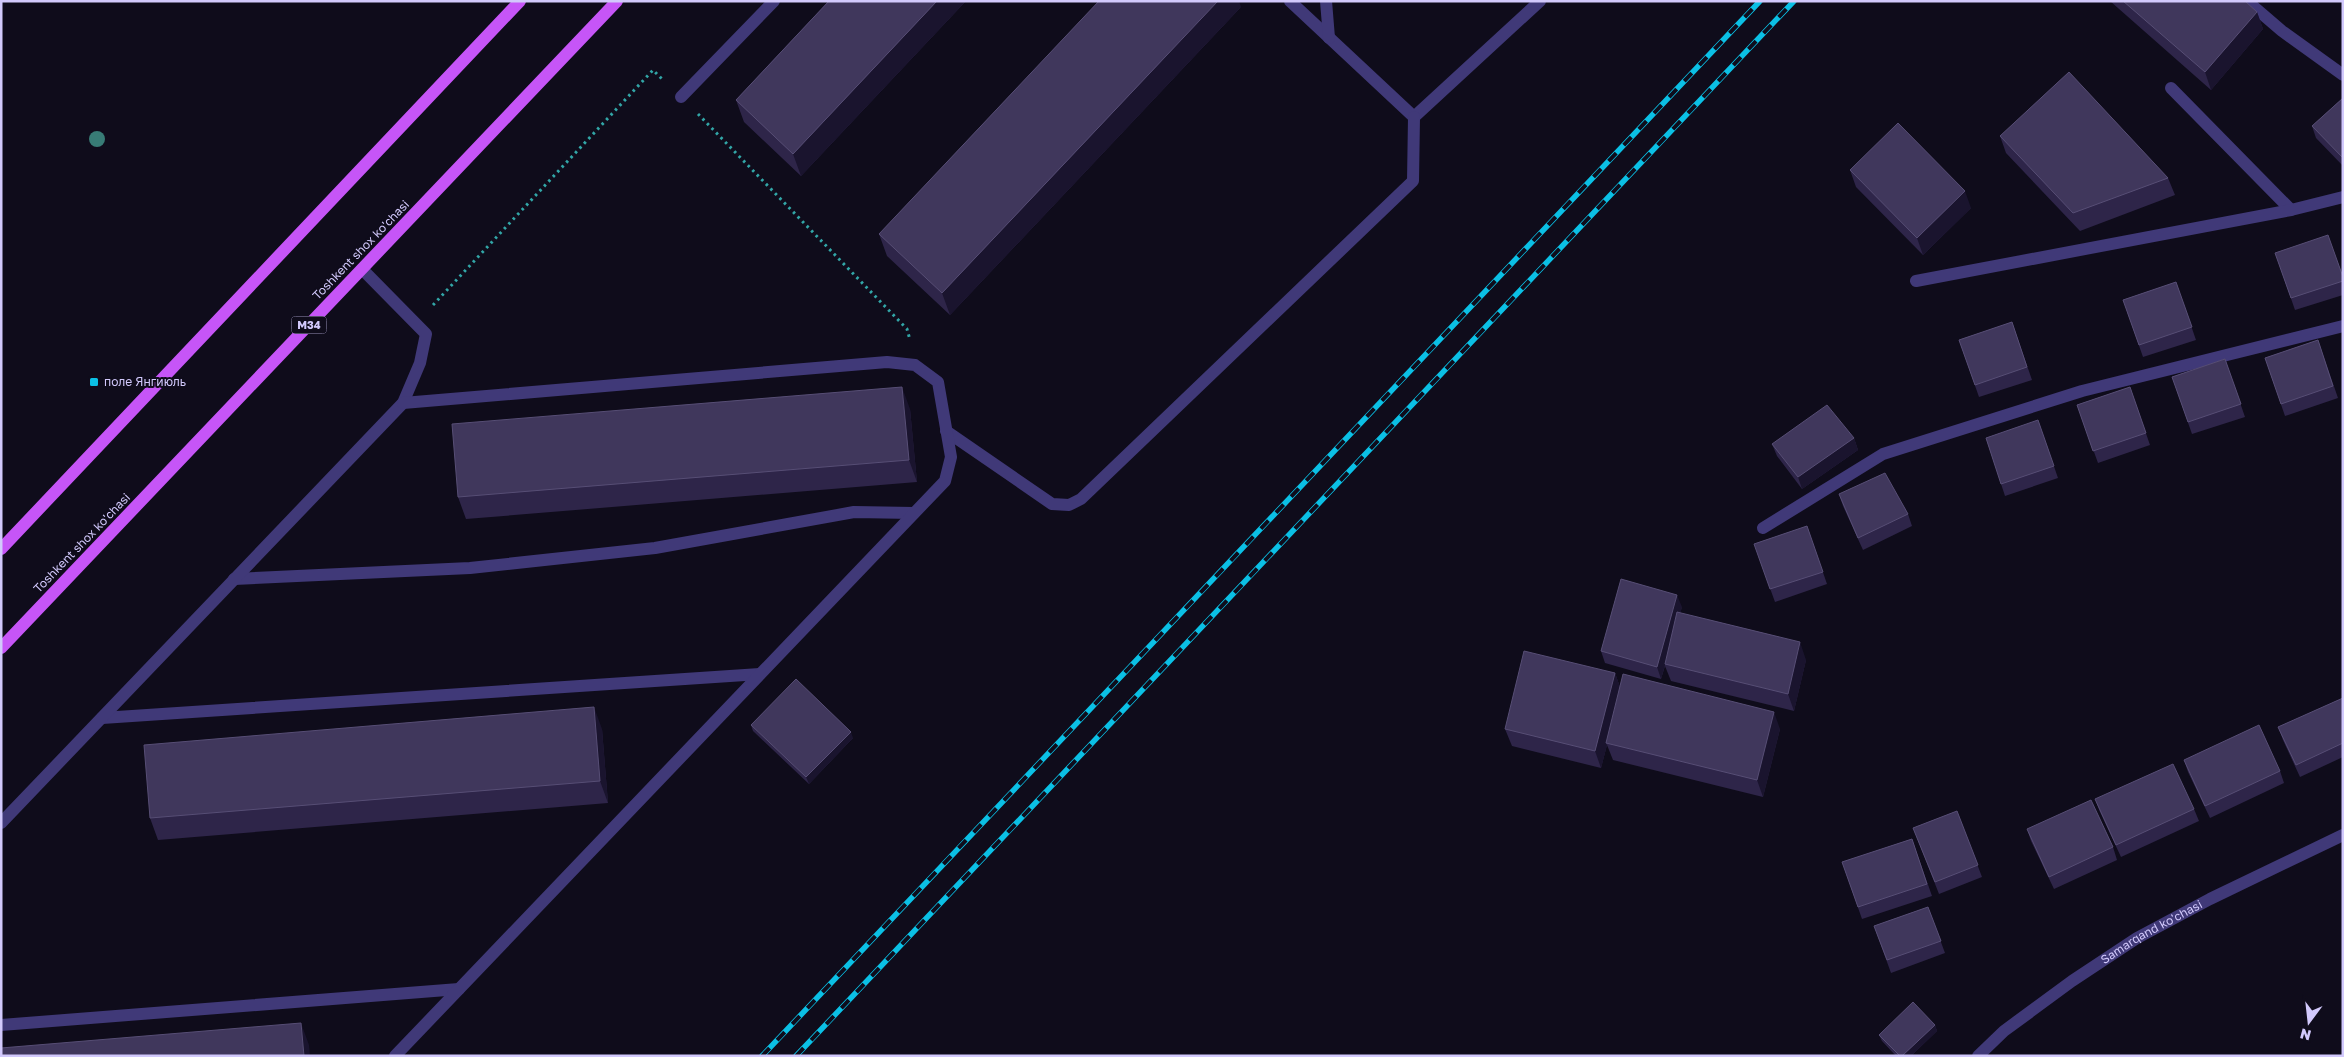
<svg xmlns="http://www.w3.org/2000/svg" width="2344" height="1057" viewBox="0 0 2344 1057" font-family="'Golos Text',sans-serif">
<style>
.lines{fill:none;stroke-linecap:round;stroke-linejoin:round}
.path{stroke:#32a6a7;stroke-width:3;stroke-dasharray:2.5 4;stroke-linecap:butt}
.minor{stroke:#403978;stroke-width:12}
.major{stroke:#c655f7;stroke-width:12}
.rail-casing{stroke:#0bc0e5;stroke-width:5.5}
.rail{stroke:#0f0c1b;stroke-width:4;stroke-dasharray:11;stroke-linecap:butt}
.tree{fill:#387c76}
.wall{fill:#2e2549}
.shaded-wall{fill:#1a142e}
.building{fill:#40375c;stroke:#574e75}
.poi-dot{fill:#0bc0e5;stroke:#0f0c1b;stroke-width:2}
.labels{text-anchor:middle;stroke-width:4;stroke-linejoin:round;paint-order:stroke}
.shield{fill:#0f0c1b;stroke:#9890b8;stroke-width:1}
.shield-label{font-size:11px;font-weight:bold;fill:#d2c9fc}
.street-label{font-size:12px;fill:#d2c9fc;stroke:#0f0c1b}
.poi-label{font-size:12px;fill:#d2c9fc;stroke:#0f0c1b;text-anchor:start}
</style>
<rect width="100%" height="100%" fill="#0f0c1b"/>
<g class="lines">
<!-- path -->
<path class="path" d="M698,114L907,329L910,340
M433,305L653,70L663,80"/>
<!-- minor -->
<g class="minor">
<path d="M1290,1L1414,117L1540,1"/>
<path d="M1326,1L1329,38"/>
<path d="M2247,1L2282,31L2343,75"/>
<path d="M2171,88L2291,210"/>
<path d="M681,97L774,1"/>
<path d="M1916,281L2291,210L2343,197"/>
<path d="M946,431L1052,504L1069,505L1081,499L1413,181L1414,117"/>
<path d="M1763,528L1883,454L2082,391L2343,326"/>
<path d="M234,579L470,568L655,548L854,512L914,513"/>
<path d="M102,718L760,674"/>
<path d="M1,823L403,403L420,363L426,334L362,269"/>
<path d="M1,1025L459,989"/>
<path d="M395,1056L945,481L951,457L938,382L915,365L887,362L403,403"/>
<path id="s1" d="M1978,1056L2004,1031L2072,981L2137,938L2210,899L2343,835"/>
</g>
<!-- major -->
<path class="major" d="M1,549L520,1
M1,648L617,1"/>
<!-- rail casing -->
<g class="rail-casing">
<path id="rail" d="M762,1056L1760,1
M796,1056L1794,1"/>
</g>
<!-- rail -->
<use href="#rail" class="rail"/>
</g>
<!-- trees -->
<circle class="tree" cx="97" cy="139" r="8"/>
<!-- wall -->
<path class="wall" d="M829,1H966L801,176L744,122L736,100Z
M2110,1H2245L2257,12L2263,29L2211,90Z
M1241,7L950,315L887,256L879,234Z
M2343,98V166L2316,138L2312,126Z
M2000,136L2168,178L2175,195L2080,231L2006,153Z
M1850,170L1971,208L1923,255L1856,187Z
M2275,253L2343,276V295L2295,310Z
M2176,282L2196,340L2143,357L2123,300Z
M2012,322L2032,380L1979,397L1959,340Z
M2318,340L2338,398L2285,416L2265,358Z
M2225,359L2245,417L2192,434L2172,377Z
M2130,387L2150,445L2098,463L2077,405Z
M910,409L917,482L466,519L458,497Z
M2038,420L2058,478L2005,496L1986,438Z
M1854,438L1858,450L1802,489L1777,456L1772,444Z
M1839,494L1908,514L1912,526L1863,550L1843,506Z
M1807,526L1827,584L1775,602L1754,544Z
M1682,607L1680,613L1806,660L1794,711L1671,681L1665,666L1661,679L1605,663L1601,651Z
M1615,673L1620,687L1780,729L1763,797L1613,760L1607,745L1601,768L1512,746L1505,729Z
M2343,698V757L2300,777L2283,740L2278,727Z
M751,725L853,738L809,784L753,731Z
M602,729L608,803L158,840L150,818Z
M2184,760L2280,771L2284,783L2210,818L2188,772Z
M2095,799L2194,809L2199,821L2121,857L2100,812Z
M1957,811L1982,877L1939,894L1913,828Z
M2027,829L2113,847L2117,860L2054,889L2031,841Z
M1912,839L1932,896L1862,919L1842,862Z
M1928,907L1945,953L1891,973L1874,926Z
M1935,1025L1937,1031L1911,1056H1896L1882,1041L1879,1035Z"/>
<!-- shaded-wall -->
<path class="shaded-wall" d="M937,1H966L801,176L793,154Z
M1218,1H1239L1241,7L950,315L942,293Z
M2257,12L2263,29L2211,90L2205,72Z
M1965,191L1971,208L1923,255L1917,238Z
M902,387L910,409L917,482L909,460Z
M1854,438L1858,450L1802,489L1798,477Z
M1677,595L1682,607L1666,664H1665V665L1661,679L1657,667Z
M1800,642L1806,660L1794,711L1788,694Z
M1615,673L1621,690L1606,743L1607,745L1601,768L1595,751Z
M594,707L602,729L608,803L600,781Z
M1774,712L1780,729L1763,797L1757,780Z
M851,732L853,738L809,784L806,777Z
M301,1023L309,1045L310,1056H304Z
M1935,1025L1937,1031L1911,1056H1902Z"/>
<!-- building -->
<path class="building" d="M829,1H937L793,154L736,100Z
M1099,1H1218L942,293L879,234Z
M2123,1H2245L2257,12L2205,72Z
M2069,72L2168,178L2073,213L2000,136Z
M2343,98V158L2312,126Z
M1898,123L1965,191L1917,238L1850,170Z
M2328,235L2343,277V281L2291,298L2275,253Z
M2176,282L2192,327L2139,345L2123,300Z
M2012,322L2027,367L1975,385L1959,340Z
M2318,340L2333,386L2281,404L2265,358Z
M2225,359L2241,404L2188,422L2172,377Z
M902,387L909,460L458,497L452,424Z
M2130,387L2146,433L2093,451L2077,405Z
M1827,405L1854,438L1798,477L1772,444Z
M2038,420L2054,466L2001,484L1986,438Z
M1885,473L1908,514L1858,538L1839,494Z
M1807,526L1823,572L1770,589L1754,544Z
M1621,579L1677,595L1657,667L1601,651Z
M1677,612L1800,642L1788,694L1665,664Z
M1524,651L1615,673L1595,751L1505,729Z
M1623,674L1774,712L1757,780L1606,743Z
M796,679L851,732L806,777L751,725Z
M2343,698V743L2296,765L2278,727Z
M594,707L600,781L150,818L144,745Z
M2259,725L2280,771L2205,806L2184,760Z
M2173,764L2194,809L2116,845L2095,799Z
M2091,800L2113,847L2049,877L2027,829Z
M1957,811L1978,865L1935,882L1913,828Z
M1912,839L1927,884L1858,907L1842,862Z
M1928,907L1941,941L1887,960L1874,926Z
M1913,1002L1935,1025L1902,1056H1900L1879,1035Z
M301,1023L304,1056H1V1048Z"/>
<!-- markers -->
<rect class="poi-dot" x="89" y="377" width="10" height="10" rx="2.5"/>
<g class="labels">
<!-- shield labels -->
<rect class="shield" x="291.5" y="316.5" width="35" height="17" rx="4"/>
<g class="shield-label">
<text x="309" y="329">M34</text>
</g>
<!-- street labels -->
<g class="street-label">
<text transform="translate(361 250) rotate(-46)" y="4">Toshkent shox ko'chasi</text>
<text transform="translate(82 543) rotate(-46)" y="4">Toshkent shox ko'chasi</text>
<text dy="4" stroke="none"><textPath href="#s1" startOffset="214">Samarqand ko'chasi</textPath></text>
</g>
<!-- poi labels -->
<g class="poi-label">
<text x="104" y="386">поле Янгиюль</text>
</g>
</g>
<!-- border -->
<rect width="2344" height="1057" fill="none" stroke="#d2c9fc" stroke-width="5"/>
<!-- north arrow -->
<g transform="translate(2309 1022) rotate(195)" stroke="#0f0c1b" stroke-width="4" paint-order="stroke">
<path d="M0-4L9 19L0 12L-9 19Z" fill="#d2c9fc"/>
<text y="-8" font-size="14" font-weight="bold" text-anchor="middle" fill="#d2c9fc">N</text>
</g>
</svg>
